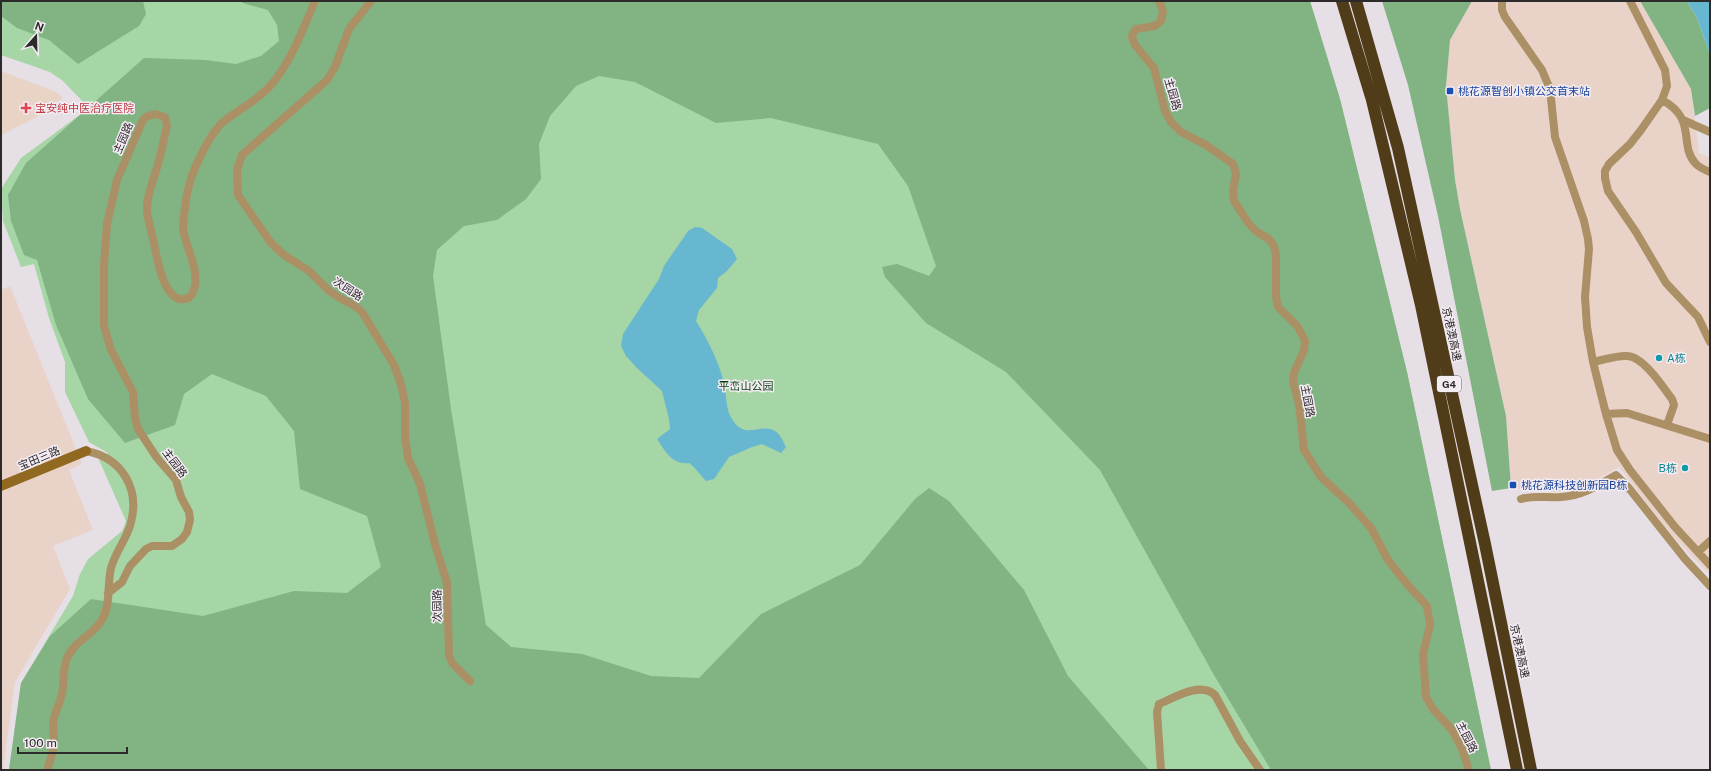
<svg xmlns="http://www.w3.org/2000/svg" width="1711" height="771" viewBox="0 0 1711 771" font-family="'Public Sans','Noto Sans SC',sans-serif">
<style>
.industrial{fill:#e9d2c7}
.medical{fill:#e8d3c5}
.green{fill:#a6d5a6}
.forest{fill:#82b383}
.water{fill:#66b7cf}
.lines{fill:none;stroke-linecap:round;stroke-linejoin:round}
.street{stroke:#ab9066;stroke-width:8}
.secondary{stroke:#906820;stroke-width:10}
.highway{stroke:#513c19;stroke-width:12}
.transit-dot{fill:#1a4fb4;stroke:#f4ecf3;stroke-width:1.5}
.health-dot{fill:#e0444e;stroke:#f4ecf3;stroke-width:1.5}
.culture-dot{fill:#0f9aa8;stroke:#f4ecf3;stroke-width:1.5}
.labels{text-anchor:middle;stroke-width:3;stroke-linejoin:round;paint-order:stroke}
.shield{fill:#f4ecf3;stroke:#696468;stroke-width:1}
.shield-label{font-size:10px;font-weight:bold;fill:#2d2a2c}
.transit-label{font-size:11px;fill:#164399;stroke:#f4ecf3;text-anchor:start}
.street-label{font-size:11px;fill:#2d2a2c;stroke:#f4ecf3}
.health-label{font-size:11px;fill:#be3a42;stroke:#f4ecf3;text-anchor:start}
.culture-label{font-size:11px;fill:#0d838f;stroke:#f4ecf3;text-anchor:start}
.park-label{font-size:11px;fill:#073e10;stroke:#f4ecf3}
</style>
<rect width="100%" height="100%" fill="#e6dfe6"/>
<!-- industrial -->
<path class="industrial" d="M1472,1H1640L1691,89L1699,153L1710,158V575L1669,532L1619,467L1591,483L1573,490L1554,492L1511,488L1506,416L1460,209L1455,180L1446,86L1450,40Z
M10,286L82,464L69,470L93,530L53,546L70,589L15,682L3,770H1V290Z"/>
<!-- medical -->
<path class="medical" d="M1,71L54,91L63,98L37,117L3,134L1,138Z"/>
<!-- green -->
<path class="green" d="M1,1H1310L1340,99L1407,372L1491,770H9L21,683L73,596L80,574L88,559L122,531L126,521L99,460L108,453L89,442L65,392V362L49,318L34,264L21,267L3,221L1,189L21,158L89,108L63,81L50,72L1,55Z"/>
<!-- forest -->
<path class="forest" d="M1,1H143L146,14L139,26L78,64L49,40L17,28L1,16Z
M241,1H1310L1340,99L1407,372L1491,770H1271L1214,675L1100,470L1006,372L926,323L885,277L882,267L897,264L929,276L936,266L908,186L878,144L771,118L716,123L635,82L599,76L576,86L550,116L539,144L541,179L526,199L497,220L464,226L437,250L433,276L451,409L486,625L511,647L582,654L651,676L699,678L761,614L860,565L915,499L929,488L949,501L1024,590L1068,676L1149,770H9L21,683L50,636L91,599L203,616L294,591L347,593L381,567L367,516L300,489L294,431L266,396L212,374L184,394L175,425L125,443L88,399L56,325L37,260L24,255L11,221L8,195L26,163L144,58L206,60L236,64L261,56L279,41L277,25L268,10L243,3Z
M1382,1H1472L1450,40L1446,86L1455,180L1460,209L1506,416L1511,488L1492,491L1438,216L1408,85Z
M1640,1H1687L1697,18L1710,55V108L1695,116L1691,89Z"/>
<!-- water -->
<path class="water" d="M1687,1H1710V55L1697,18Z
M695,227L702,228L732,249L737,259L727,271L718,278L717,288L699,310L696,321C708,340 718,360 724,383C727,394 725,409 732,419C744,440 759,424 773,430C780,433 783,441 786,447L781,453L762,444L752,447L729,457L714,479L706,481C700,475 696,468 689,463C672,465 665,451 657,439L670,429L669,419L662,391L636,367L626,356L621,346L623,334L659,279L664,266L688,231Z"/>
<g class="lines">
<!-- street -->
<path class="street" d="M371,1L349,29L335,67L327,80L242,155L237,170L238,195L271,243L284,255L309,271L328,290L338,297L355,306L362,312L394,365L401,384L405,403V437L408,458L420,484L435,544L447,583L449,656L453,664L470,681
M1159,1L1163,11L1161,21L1155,26L1136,29L1133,33L1132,37L1135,45L1154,68L1165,111L1171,122L1181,132L1206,145L1233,164L1236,174L1233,191L1234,201L1249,224L1257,232L1269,239L1274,246L1276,255V297L1278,307L1298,327L1305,341L1304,350L1294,373L1293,382L1299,404L1304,450L1321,477L1350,504L1371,528L1388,560L1406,583L1427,606L1430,625L1423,654L1426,697L1433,709L1452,730L1462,749L1469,770
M1502,1V10L1505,17L1542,70L1550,89L1555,137L1584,221L1588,239L1589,249L1585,297L1587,327L1593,362L1606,414L1617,450L1630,470L1675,527L1710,565
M1630,1L1665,70L1667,86L1662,100L1641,130L1630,144L1609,164L1605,171V178L1608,191L1636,232L1666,283L1698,317L1710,342
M1662,100C1698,119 1678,146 1696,164C1700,168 1705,170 1710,172
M1683,120L1710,132
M1593,362C1604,360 1617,355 1627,356C1643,356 1663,387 1672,399L1674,405L1667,425
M1606,414L1627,413L1710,439
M1521,499C1535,495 1547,498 1561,497C1582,496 1599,485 1616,475L1628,487L1685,559L1710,586
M1698,552L1710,541
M108,593L122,582L130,566L146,549L152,546H172L182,539L187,532L190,520L189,512L181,497L176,480L157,458L138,429L135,418L133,392L111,350L104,326V264L107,224L117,180L143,120L146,117L155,114L165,117L167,126L165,134C163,144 161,154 158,164C154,179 146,196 147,212C148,220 151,230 153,239C156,252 163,304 185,299C191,298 194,291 195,285C198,264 184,246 183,226C186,192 189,177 205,147C210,138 215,129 223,122C239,109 257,101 271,85C291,62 303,29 315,1
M47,770C50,761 54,751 54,741C54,735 53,729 53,723C54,713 60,704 62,694C64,683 63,671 66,661C72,641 94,636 103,618C111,603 107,584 111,568C115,553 125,541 130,526C141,490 123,458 86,451
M1161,770L1157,712L1159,704C1174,698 1200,681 1215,695L1240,741L1260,770"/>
<!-- secondary -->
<path class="secondary" d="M1,486L86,451"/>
<!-- highway -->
<path class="highway" d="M1342,1L1372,100L1421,305L1517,770
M1356,1L1398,148L1485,544L1531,770"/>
</g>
<!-- markers -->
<g class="transit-dot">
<rect x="1446" y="87" width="8" height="8" rx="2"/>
<rect x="1509" y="481" width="8" height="8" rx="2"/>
</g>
<path class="health-dot" d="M24 102h4v4h4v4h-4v4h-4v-4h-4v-4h4z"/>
<g class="culture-dot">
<circle cx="1659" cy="358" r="4"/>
<circle cx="1685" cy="468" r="4"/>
</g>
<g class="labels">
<!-- shield labels -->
<rect class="shield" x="1437" y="376" width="24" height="16" rx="3"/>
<g class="shield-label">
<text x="1449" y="388">G4</text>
</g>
<!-- transit labels -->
<g class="transit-label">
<text x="1458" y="95">桃花源智创小镇公交首末站</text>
<text x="1521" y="489">桃花源科技创新园B栋</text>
</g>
<!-- street labels -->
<g class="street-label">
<text transform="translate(1173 94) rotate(74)" y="4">主园路</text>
<text transform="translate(123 138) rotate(-67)" y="4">主园路</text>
<text transform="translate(348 289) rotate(33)" y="4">次园路</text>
<text transform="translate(1452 334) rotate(78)" y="4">京港澳高速</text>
<text transform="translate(1308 401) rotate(79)" y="4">主园路</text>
<text transform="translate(39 458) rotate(-23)" y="4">宝田三路</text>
<text transform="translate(175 463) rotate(53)" y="4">主园路</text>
<text transform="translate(437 606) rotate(-91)" y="4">次园路</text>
<text transform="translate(1520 651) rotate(78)" y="4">京港澳高速</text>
<text transform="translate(1467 737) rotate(63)" y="4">主园路</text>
</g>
<!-- health labels -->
<g class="health-label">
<text x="35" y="112">宝安纯中医治疗医院</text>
</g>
<!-- culture labels -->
<g class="culture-label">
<text x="1667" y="362">A栋</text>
<text x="1677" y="472" text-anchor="end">B栋</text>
</g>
<!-- park labels -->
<g class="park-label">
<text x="746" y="390">平峦山公园</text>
</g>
</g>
<!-- border -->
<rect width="1711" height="771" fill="none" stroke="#2d2a2c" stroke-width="4"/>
<!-- north arrow -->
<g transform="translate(36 36) rotate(20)" stroke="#f4ecf3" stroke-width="3" paint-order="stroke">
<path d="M0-3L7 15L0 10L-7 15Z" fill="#2d2a2c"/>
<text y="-6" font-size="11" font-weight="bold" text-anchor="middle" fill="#2d2a2c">N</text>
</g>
<!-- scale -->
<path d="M18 747v6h109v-6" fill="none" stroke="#2d2a2c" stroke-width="2"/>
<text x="24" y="747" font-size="12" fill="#2d2a2c" stroke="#f4ecf3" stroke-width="3" paint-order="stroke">100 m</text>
</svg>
